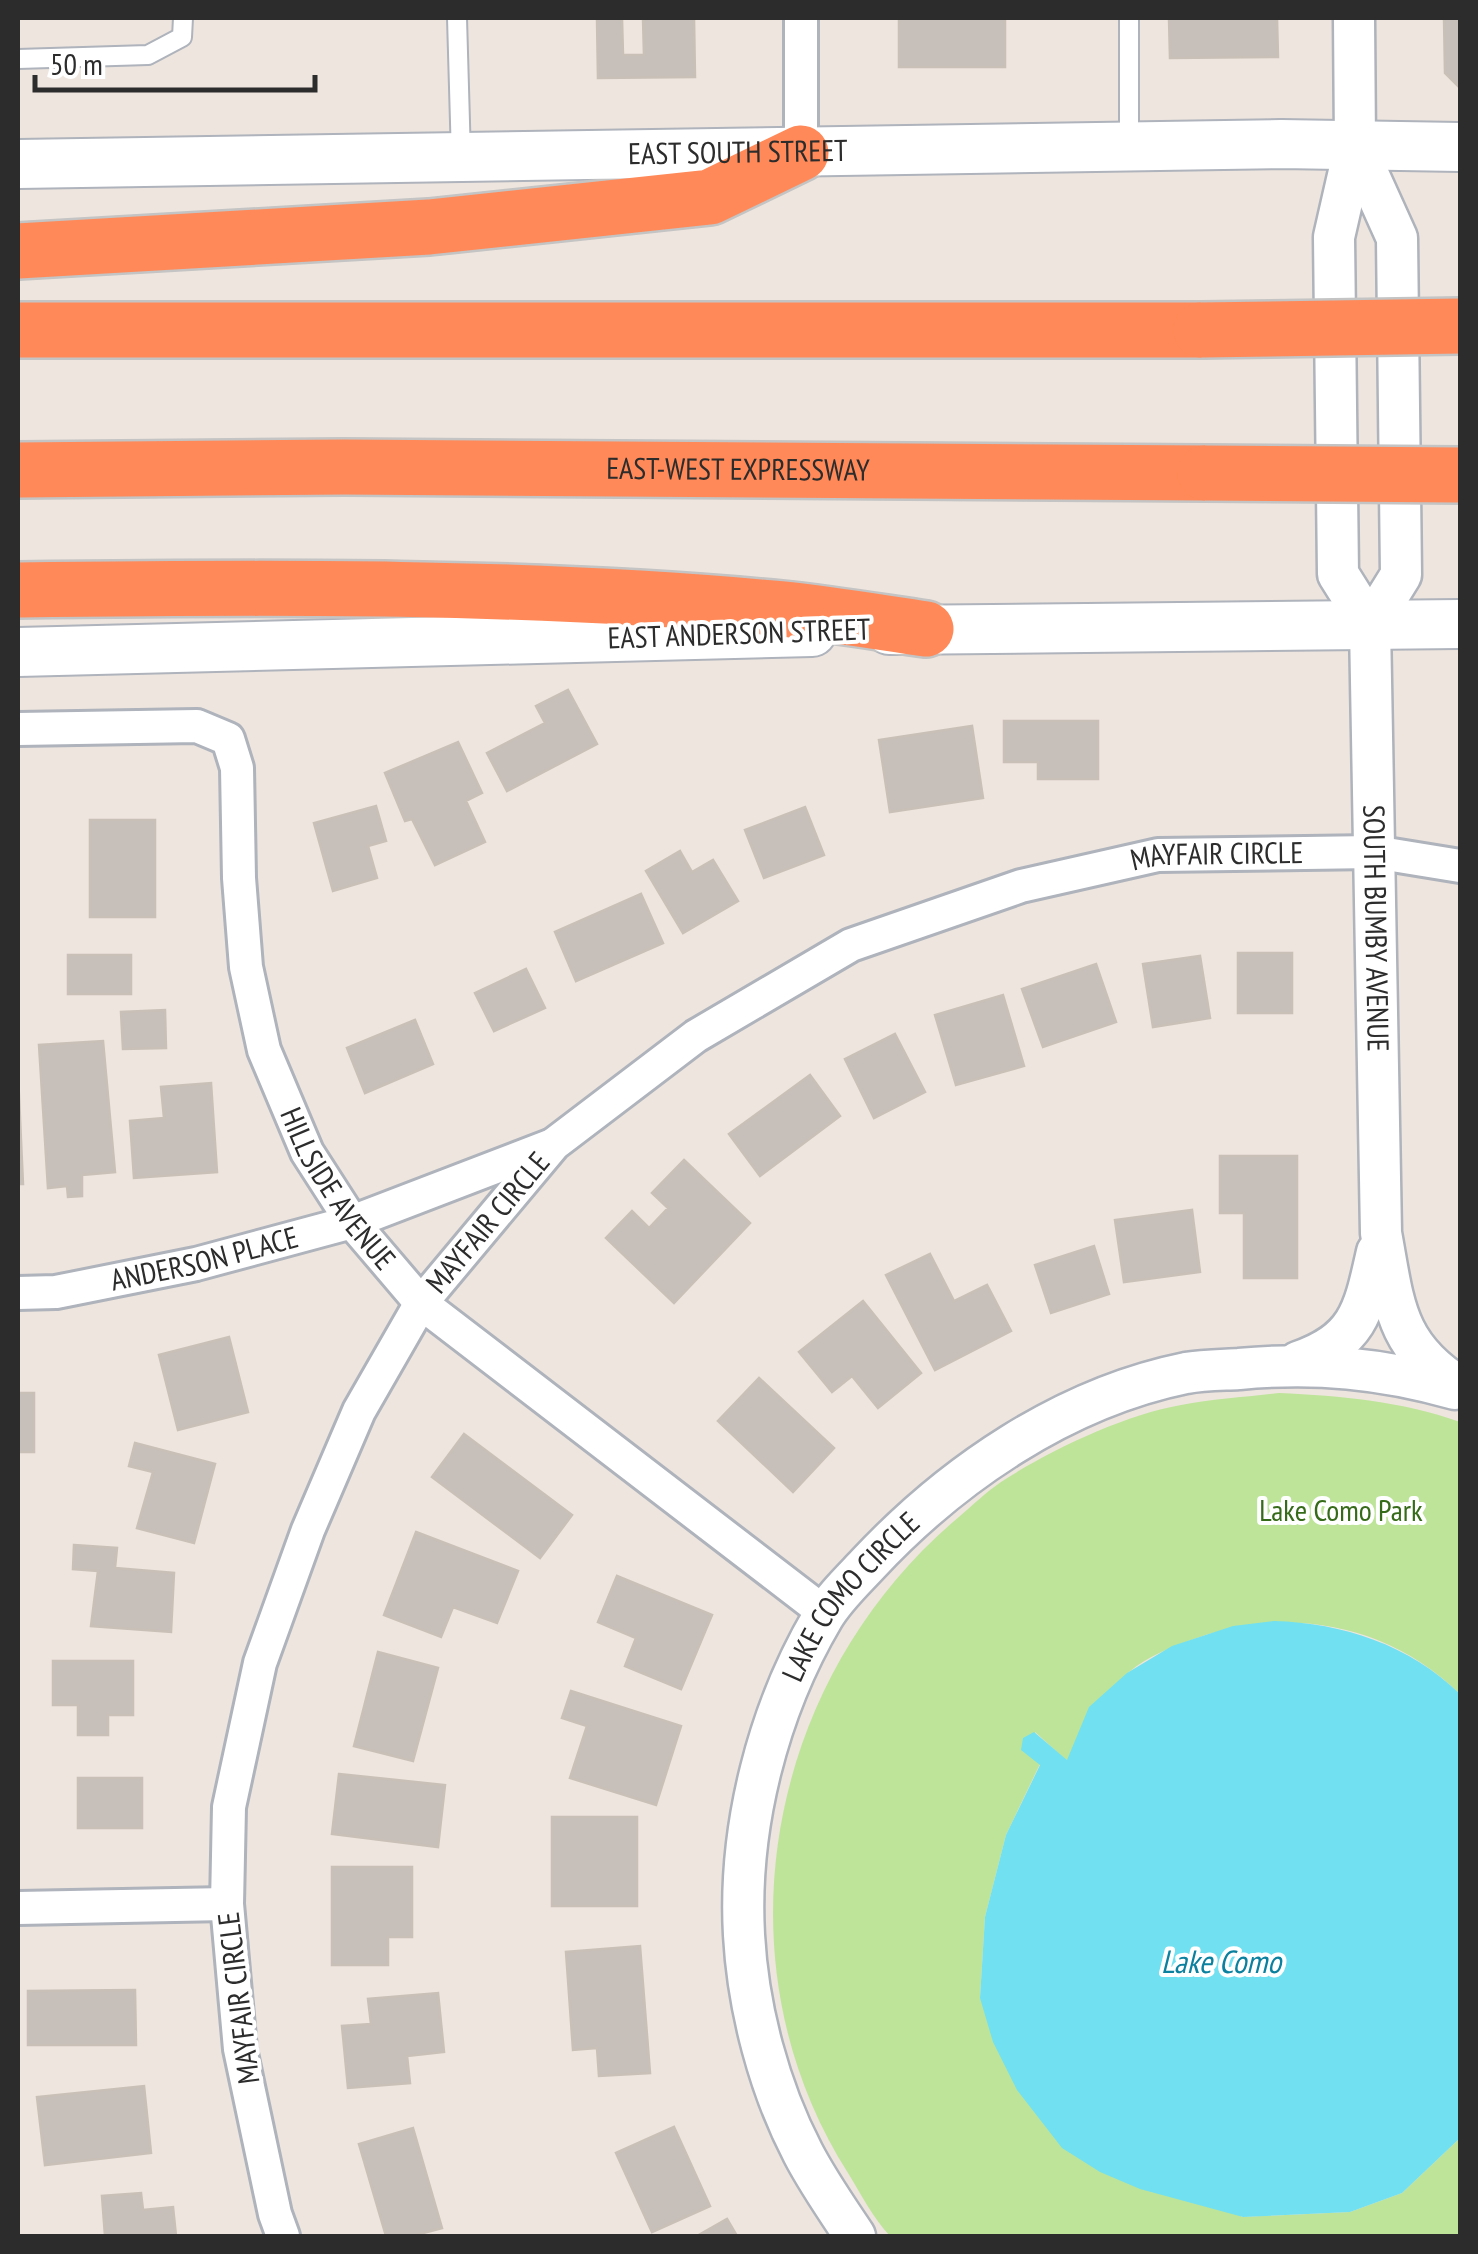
<svg xmlns="http://www.w3.org/2000/svg" width="1478" height="2254" viewBox="0 0 1478 2254" font-family="'PT Sans Narrow',sans-serif">
<style>
.green{fill:#bee49a}
.water{fill:#71e0f0}
.building{fill:#c6bfba;stroke:#c9c0b7;stroke-width:2.5}
.lines{fill:none;stroke-linecap:round;stroke-linejoin:round}
.service-casing{stroke:#aeb3bc;stroke-width:22}
.minor-casing{stroke:#aeb3bc;stroke-width:38}
.tertiary-casing{stroke:#aeb3bc;stroke-width:45}
.secondary-casing{stroke:#aeb3bc;stroke-width:52}
.motorway-casing{stroke:#c4c4c4;stroke-width:60}
.service{stroke:#fff;stroke-width:18}
.minor{stroke:#fff;stroke-width:32}
.tertiary{stroke:#fff;stroke-width:40}
.secondary{stroke:#fff;stroke-width:48}
.motorway{stroke:#ff8958;stroke-width:55}
.motorway-bridge-casing{stroke:#c4c4c4;stroke-width:60;stroke-linecap:butt}
.motorway-bridge{stroke:#ff8958;stroke-width:55}
.labels{text-anchor:middle;stroke-width:8;stroke-linejoin:round;paint-order:stroke}
.street-label{font-size:30px;fill:#2c2c2c;stroke:#fff}
.park-label{font-size:30px;fill:#366b1a;stroke:#fff}
.water-label{font-size:32px;font-style:italic;fill:#0c819f;stroke:#fff}
</style>
<rect width="100%" height="100%" fill="#eee5de"/>
<!-- green -->
<path class="green" d="M1279,1393C1342,1396 1401,1401 1460,1422V1694C1388,1624 1291,1606 1197,1638C1174,1646 1148,1656 1129,1672C1110,1688 1078,1738 1067,1761L1035,1732L1040,1764L1006,1835L985,1917L980,1998L1242,2217L1350,2212L1402,2193L1460,2138V2236H890C873,2218 861,2194 848,2173C712,1959 768,1676 960,1516C973,1505 986,1492 1001,1482C1050,1450 1124,1415 1181,1405C1213,1399 1247,1397 1279,1393Z"/>
<!-- water -->
<path class="water" d="M1274,1621C1343,1623 1410,1645 1460,1694V2138L1402,2193L1350,2212L1243,2217L1140,2189L1100,2172L1062,2148L1017,2090L993,2042L980,1998L985,1917L1006,1835L1040,1765L1021,1750L1023,1738L1034,1732L1067,1760L1089,1707L1127,1673L1172,1646L1233,1626Z"/>
<!-- building -->
<path class="building" d="M694,18L695,77L598,78L597,19H622L623,55H644L643,19Z
M899,18H1005V67H899Z
M1169,18H1277L1278,57L1170,58Z
M1444,18H1460V88L1445,73Z
M568,690L597,744L507,791L487,753L545,723L536,706Z
M1004,721H1098V779H1038V762H1004Z
M972,726L983,798L890,812L879,740Z
M458,742L482,793L466,801L485,842L435,865L412,819L405,821L385,773Z
M376,806L386,841L368,846L377,878L333,891L314,823Z
M805,807L824,855L764,878L745,830Z
M90,820H155V917H90Z
M680,851L692,872L713,860L738,901L683,933L646,871Z
M641,894L663,943L576,981L555,932Z
M1238,953H1292V1013H1238Z
M68,955H131V994H68Z
M1200,956L1210,1018L1153,1027L1143,964Z
M1096,964L1116,1022L1043,1047L1022,989Z
M526,969L545,1008L494,1031L475,993Z
M1003,995L1024,1066L956,1085L935,1015Z
M165,1010L166,1048L123,1049L121,1012Z
M415,1020L433,1064L365,1093L347,1048Z
M895,1034L925,1092L874,1118L845,1059Z
M103,1041L115,1172L82,1175V1196L68,1197L67,1186L48,1188L39,1045Z
M18,1074L23,1184H18Z
M810,1075L840,1116L760,1176L729,1134Z
M211,1083L217,1172L134,1178L130,1121L164,1118L161,1087Z
M1220,1156H1297V1278H1244V1213H1220Z
M684,1160L750,1223L674,1303L606,1238L632,1211L649,1228L668,1208L652,1193Z
M1192,1210L1200,1272L1124,1282L1115,1220Z
M1094,1246L1109,1294L1051,1313L1035,1265Z
M930,1254L954,1301L987,1285L1011,1331L935,1370L886,1275Z
M863,1301L921,1373L878,1408L852,1376L832,1392L799,1352Z
M229,1337L248,1412L178,1430L159,1355Z
M759,1378L834,1448L793,1492L718,1421Z
M18,1393H34V1452H18Z
M464,1434L572,1515L540,1558L432,1477Z
M135,1443L215,1464L194,1543L137,1528L153,1472L129,1466Z
M416,1532L518,1571L497,1623L453,1607L441,1637L384,1615Z
M74,1545L117,1548L115,1568L174,1573L171,1632L91,1626L98,1571L73,1569Z
M617,1576L712,1615L681,1689L625,1666L636,1638L598,1622Z
M378,1652L438,1668L413,1761L354,1746Z
M53,1661H133V1715H108V1735H78V1705H53Z
M571,1691L681,1726L656,1805L570,1778L587,1726L562,1718Z
M339,1774L445,1785L438,1847L332,1834Z
M78,1778H142V1828H78Z
M552,1817H637V1906H552Z
M332,1867H412V1937H388V1965H332Z
M640,1946L650,2073L599,2076L597,2048L573,2050L566,1952Z
M135,1990L136,2045H28V1991Z
M438,1993L444,2052L407,2056L410,2083L348,2088L342,2026L371,2024L368,1999Z
M144,2086L151,2153L45,2165L37,2097Z
M674,2127L710,2206L652,2232L616,2153Z
M413,2128L442,2228L412,2236H386L359,2144Z
M141,2193L143,2210L173,2207L176,2236H105L102,2196Z
M727,2219L737,2236H697Z"/>
<g class="lines">
<!-- service casing -->
<g class="service-casing">
<path id="service" d="M457,18L461,157
M18,59L148,55L182,37L183,18
M1129,146V18"/>
</g>
<!-- minor casing -->
<g class="minor-casing">
<g id="minor">
<path d="M801,18V153"/>
<path id="s1" d="M18,729L197,726L228,739L237,768L239,878L246,967L264,1050L307,1152L352,1222L421,1303L825,1613"/>
<path id="s2" d="M18,1293L56,1292L196,1264L352,1222L550,1146"/>
<path d="M18,1908L227,1904"/>
<path id="s3" d="M283,2236L275,2214L240,2049L227,1904L229,1807L260,1663L308,1530L359,1411L421,1303L554,1144L696,1036L851,945L1021,886L1158,855L1374,852L1460,866"/>
</g>
</g>
<!-- tertiary casing -->
<g class="tertiary-casing">
<g id="tertiary">
<path id="s4" d="M1354,18L1355,145L1334,237L1338,574L1370,625L1381,1233C1394,1303 1394,1346 1460,1387"/>
<path d="M1355,145L1397,238L1401,575L1370,625"/>
<path d="M1298,1362C1359,1341 1364,1310 1377,1252"/>
<path id="s5" d="M855,2236C837,2209 818,2182 803,2153C769,2088 748,2008 744,1935C738,1827 768,1710 823,1617C834,1598 852,1581 867,1565C951,1475 1063,1398 1186,1373C1203,1370 1221,1370 1239,1369C1314,1362 1382,1368 1455,1389"/>
</g>
</g>
<!-- secondary casing -->
<g class="secondary-casing">
<g id="secondary">
<path id="s6" d="M18,164L1281,144L1460,147"/>
<path d="M889,630L1460,624"/>
<path d="M18,652L812,632"/>
</g>
</g>
<!-- motorway casing -->
<g class="motorway-casing">
<g id="motorway">
<path d="M18,251L429,227L710,197L801,153"/>
<path d="M18,330H1201"/>
<path id="s7" d="M18,470L344,467L1205,473"/>
<path d="M18,590C272,587 529,585 783,609C831,614 878,622 926,629"/>
</g>
</g>
<!-- service -->
<use href="#service" class="service"/>
<!-- minor -->
<use href="#minor" class="minor"/>
<!-- tertiary -->
<use href="#tertiary" class="tertiary"/>
<!-- secondary -->
<use href="#secondary" class="secondary"/>
<!-- motorway -->
<use href="#motorway" class="motorway"/>
<!-- motorway-bridge casing -->
<g class="motorway-bridge-casing">
<path id="motorway-bridge" d="M1201,330L1460,326
M1205,473L1460,475"/>
</g>
<!-- motorway-bridge -->
<use href="#motorway-bridge" class="motorway-bridge"/>
</g>
<g class="labels">
<!-- street labels -->
<g class="street-label">
<text dy="10" stroke="none"><textPath href="#s6" startOffset="720">EAST SOUTH STREET</textPath></text>
<text dy="10" stroke="none"><textPath href="#s7" startOffset="720">EAST-WEST EXPRESSWAY</textPath></text>
<text transform="translate(739 634) rotate(-2)" y="10">EAST ANDERSON STREET</text>
<text dy="10" stroke="none"><textPath href="#s3" startOffset="1922">MAYFAIR CIRCLE</textPath></text>
<text dy="10" stroke="none"><textPath href="#s4" startOffset="922">SOUTH BUMBY AVENUE</textPath></text>
<text dy="10" stroke="none"><textPath href="#s1" startOffset="685">HILLSIDE AVENUE</textPath></text>
<text dy="10" stroke="none"><textPath href="#s3" startOffset="1082">MAYFAIR CIRCLE</textPath></text>
<text dy="10" stroke="none"><textPath href="#s2" startOffset="190">ANDERSON PLACE</textPath></text>
<text dy="10" stroke="none"><textPath href="#s5" startOffset="690">LAKE COMO CIRCLE</textPath></text>
<text transform="translate(239 1998) rotate(-97)" y="10">MAYFAIR CIRCLE</text>
</g>
<!-- park labels -->
<g class="park-label">
<text x="1341" y="1521">Lake Como Park</text>
</g>
<!-- water labels -->
<g class="water-label">
<text x="1221" y="1973">Lake Como</text>
</g>
</g>
<!-- border -->
<rect width="1478" height="2254" fill="none" stroke="#2c2c2c" stroke-width="40"/>
<!-- scale -->
<path d="M35 75v15h280v-15" fill="none" stroke="#2c2c2c" stroke-width="5"/>
<text x="50" y="75" font-size="30" fill="#2c2c2c" stroke="#ffffff" stroke-width="8" paint-order="stroke">50 m</text>
</svg>
